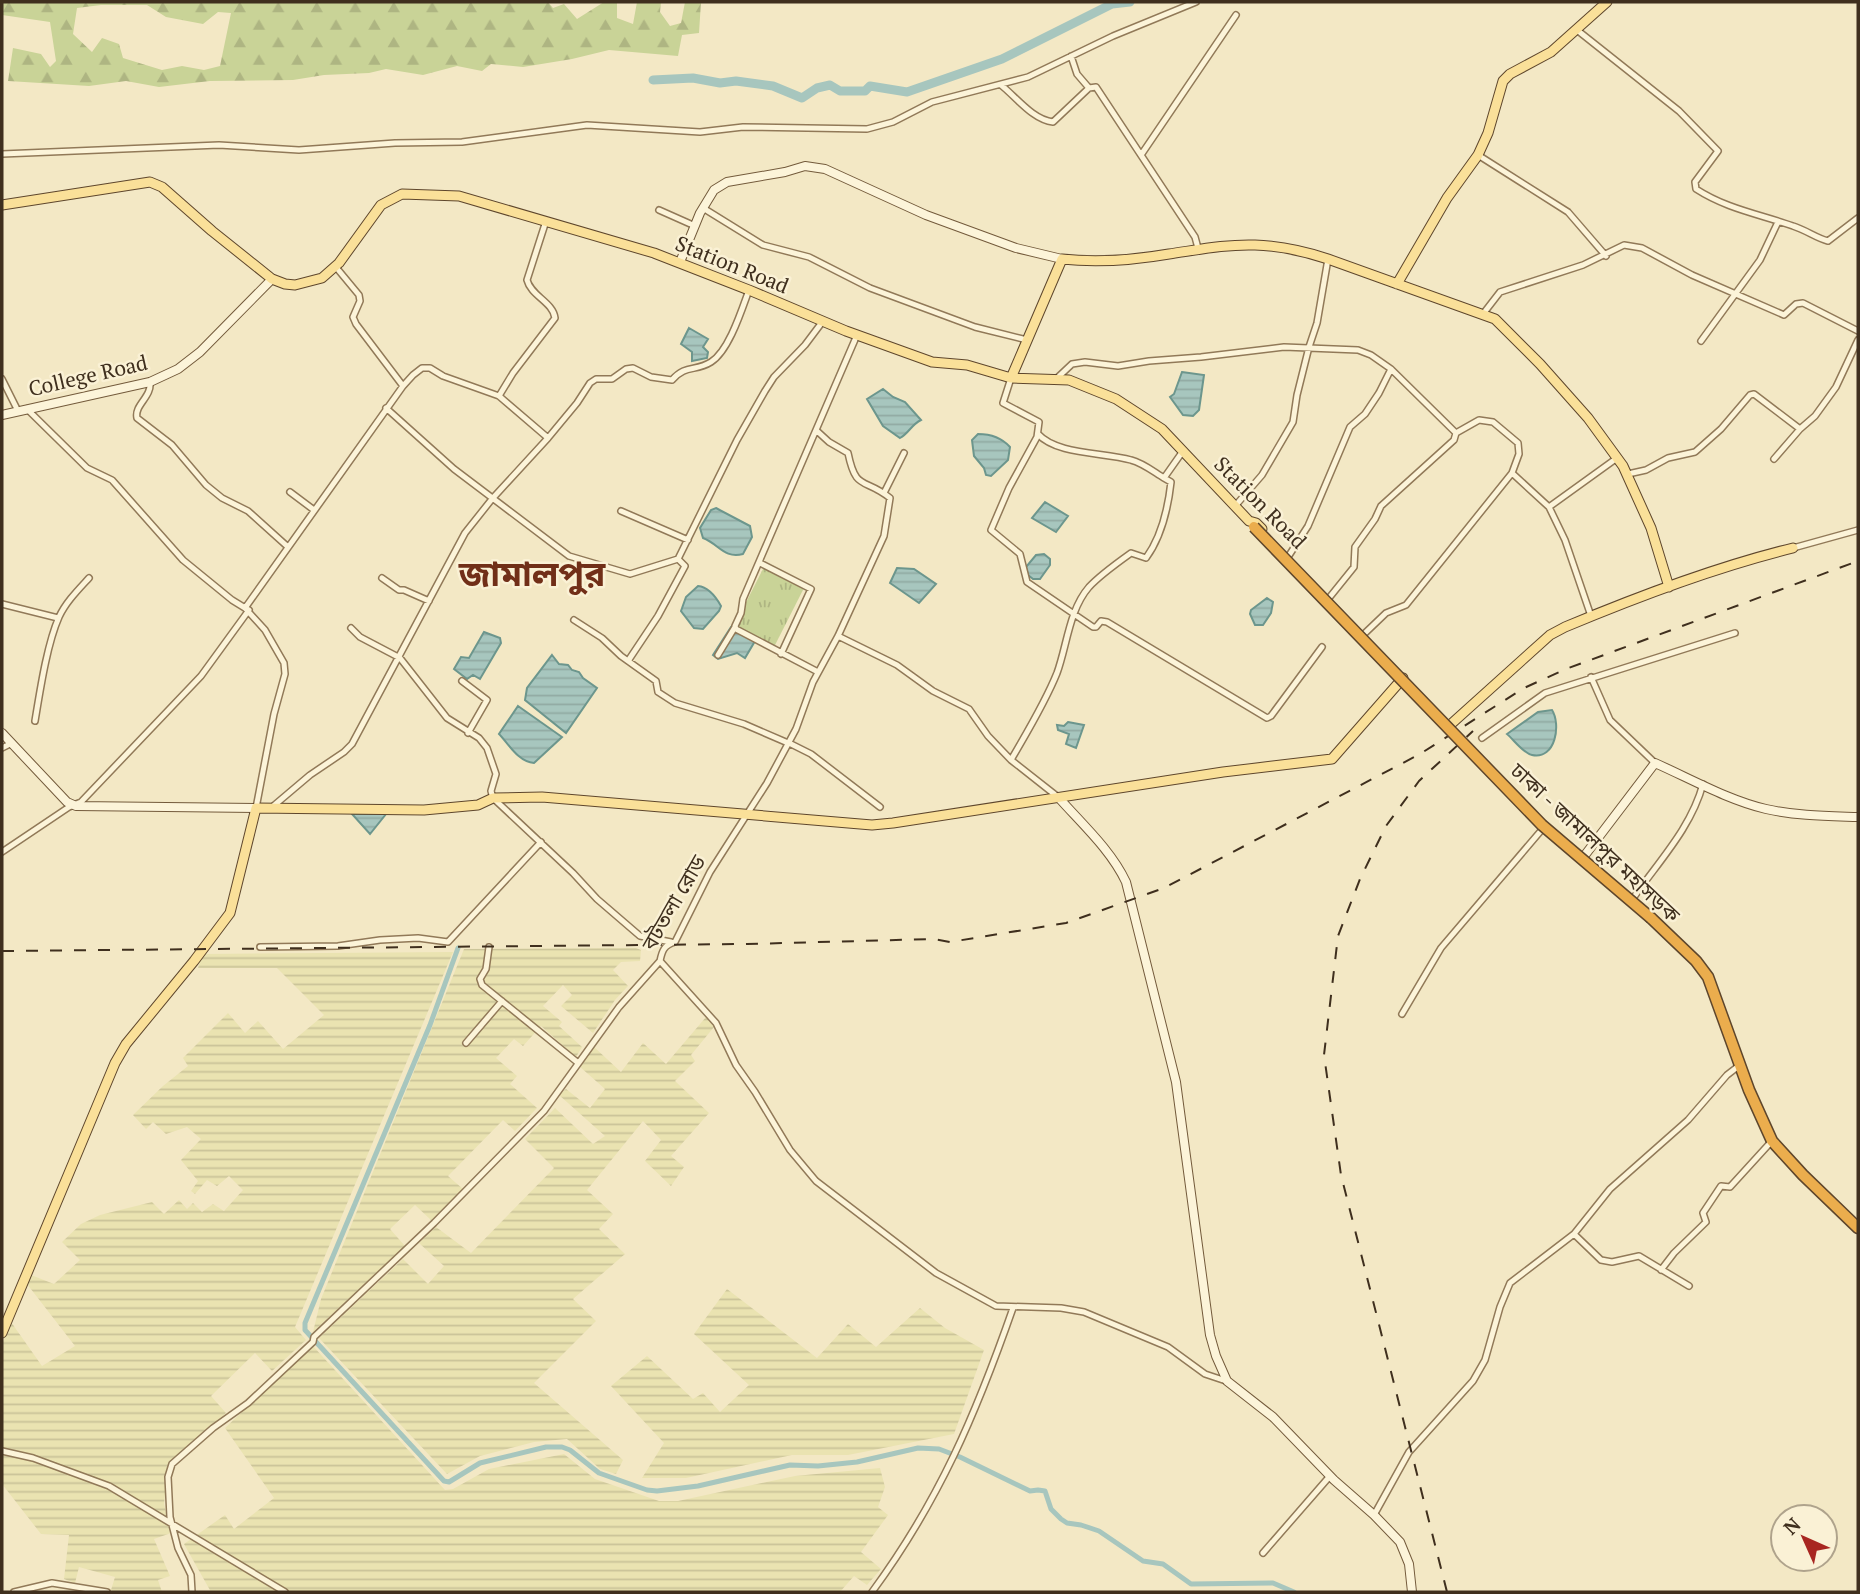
<svg xmlns="http://www.w3.org/2000/svg" width="1860" height="1594" viewBox="0 0 1860 1594" font-family="'PT Serif','Noto Sans Bengali',serif">
<style>
.farmland{fill:url(#farmland-rules)}
.forest{fill:url(#forest-firs);fill-rule:evenodd}
.park{fill:url(#park-tufts)}
.water{fill:url(#water-rules);stroke:#6c968d;stroke-width:2}
.lines{fill:none;stroke-linecap:round;stroke-linejoin:round}
.canal{stroke:#a7c6be;stroke-width:5}
.river{stroke:#a7c6be;stroke-width:9}
.street-casing{stroke:#917958;stroke-width:8}
.secondary-casing{stroke:#735a3b;stroke-width:10}
.primary-casing{stroke:#5e462c;stroke-width:11}
.highway-casing{stroke:#5e462c;stroke-width:13}
.street{stroke:#fcf4d9;stroke-width:5}
.secondary{stroke:#fcf4d9;stroke-width:8}
.primary{stroke:#fae099;stroke-width:9}
.highway{stroke:#ebad4d;stroke-width:10}
.rail{stroke:#3f2f1e;stroke-width:2;stroke-dasharray:12 12;stroke-linecap:butt}
.highway-bridge-casing{stroke:#5e462c;stroke-width:13;stroke-linecap:butt}
.highway-bridge{stroke:#ebad4d;stroke-width:10}
.labels{text-anchor:middle;stroke-width:5;stroke-linejoin:round;paint-order:stroke}
.street-label{font-size:21px;fill:#3f2f1e;stroke:#faf1d5}
.town-label{font-size:35px;font-weight:bold;fill:#712f18;stroke:#faf1d5}
</style>
<defs>
<pattern id="farmland-rules" width="6" height="5" patternUnits="userSpaceOnUse" patternTransform="scale(1.75)"><rect width="6" height="5" fill="#eae3b1"/><path d="M0 2.5h6" fill="none" stroke="#cac398"/></pattern>
<pattern id="forest-firs" width="22" height="20" patternUnits="userSpaceOnUse" patternTransform="scale(1.75)"><rect width="22" height="20" fill="#c9d397"/><path d="M5 1l3.5 6h-7zM16 11l3.5 6h-7z" fill="#aeb582"/></pattern>
<pattern id="park-tufts" width="24" height="20" patternUnits="userSpaceOnUse" patternTransform="scale(1.75)"><rect width="24" height="20" fill="#c9d397"/><path d="M3 7l-1-3M5 7V3M7 7l1-3M15 17l-1-3M17 17v-4M19 17l1-3" fill="none" stroke="#aeb582"/></pattern>
<pattern id="water-rules" width="6" height="5" patternUnits="userSpaceOnUse" patternTransform="scale(1.75)"><rect width="6" height="5" fill="#a7c6be"/><path d="M0 2.5h6" fill="none" stroke="#91aaa3"/></pattern>
</defs>
<rect width="100%" height="100%" fill="#f3e8c5"/>
<!-- farmland -->
<path class="farmland" d="M636,948L641,950L640,961L621,962L613,970L628,986L615,1000L593,1033L561,1006L572,995L563,985L543,1006L562,1022L559,1026L582,1047L576,1057L541,1026L523,1046L514,1039L496,1058L517,1076L510,1084L537,1108L515,1131L503,1120L448,1176L463,1189L432,1221L415,1205L390,1229L405,1246L313,1332L321,1299L464,949Z
M453,952L295,1327L306,1340L272,1371L255,1353L211,1396L226,1413L168,1465L164,1504L171,1533L154,1539L170,1576L158,1580L162,1592H115L111,1590L115,1577L79,1567L75,1583L64,1579L69,1535L41,1534L2,1484V1344L11,1322L42,1366L75,1346L27,1284L31,1275L54,1284L80,1260L62,1242L81,1224L100,1215L152,1202L164,1214L179,1200L187,1209L193,1203L202,1212L213,1204L224,1211L243,1190L229,1176L217,1186L207,1180L195,1194L191,1191L198,1181L181,1160L201,1139L187,1127L166,1134L153,1122L146,1129L133,1115L163,1086L188,1066L183,1058L228,1013L245,1033L258,1021L283,1049L324,1015L277,968H198L202,954Z
M706,1017L714,1027L691,1055L695,1061L675,1081L709,1113L671,1156L684,1167L671,1186L645,1161L661,1140L643,1121L587,1190L613,1214L599,1229L625,1254L573,1299L596,1321L534,1383L623,1460L616,1474L600,1469L567,1439L534,1442L480,1456L447,1474L319,1338L403,1259L428,1284L444,1266L419,1243L436,1227L471,1253L554,1168L525,1139L555,1108L593,1144L605,1136L559,1095L566,1089L590,1108L605,1089L579,1066L593,1046L621,1072L643,1043L666,1064Z
M727,1289L817,1358L848,1324L876,1347L920,1308L945,1328L984,1350L954,1434L848,1455H792L686,1478H642L664,1443L611,1386L647,1356L693,1399L703,1393L720,1412L749,1385L694,1334Z
M312,1345L445,1490L453,1489L489,1469L564,1454L595,1479L659,1501H678L795,1476L880,1468L885,1487L878,1507L888,1515L861,1552L881,1569L867,1585L854,1576L840,1592H211L184,1544L225,1515L234,1529L274,1498L225,1428Z"/>
<!-- forest -->
<path class="forest" d="M2,2H548L553,8L564,4L577,19L604,2H617V18L633,24L637,2H661L660,12L670,26L681,23L685,2H701L699,33L682,35L678,56L609,50L572,59L523,67L491,64L482,71L457,66L423,75L386,69L369,73L324,75L293,80L210,81L159,87L126,81L89,86L8,81L13,48L41,54L50,67L56,61L50,22L2,15ZM101,5H147L166,17L203,24L218,12L231,13L220,66L204,70L182,66L162,70L123,58L119,44L102,38L92,52L73,34L77,8Z"/>
<!-- park -->
<path class="park" d="M764,567L804,588L773,649L733,628Z"/>
<!-- water -->
<path class="water" d="M689,328L708,339L703,347L708,352L707,358L692,361V352L681,344Z
M1182,372L1204,375L1199,410L1193,416L1183,415L1170,397L1174,394Z
M883,389L893,397L905,402L921,420C911,425 909,433 900,438L883,426L867,399Z
M978,434C991,434 1001,437 1010,447L1008,460L991,476L986,475L984,468L974,456L972,440Z
M1045,502L1068,516L1056,532L1032,518Z
M716,508L750,526L752,537L743,554C724,559 719,544 703,538L700,528L711,510Z
M1044,554L1050,559V565L1040,579H1033L1028,575L1026,567L1036,555Z
M897,568L914,569L936,584L919,603L890,583Z
M698,586C708,587 716,597 721,606L719,611L703,629L694,628L681,611L686,597Z
M1267,598L1273,602L1271,613L1263,625H1255L1250,614L1251,610Z
M731,627L755,641L745,658L737,653L718,659L713,655Z
M484,632L500,638L501,643L480,679L473,675L467,679L454,669L461,657L469,658Z
M552,655L559,664L568,665L572,670L579,672L583,678L597,688L566,733L525,700L527,688Z
M518,706L562,737L534,763C518,762 508,743 499,734Z
M1552,710C1561,724 1556,760 1532,755C1523,753 1514,740 1507,734L1538,712Z
M1068,722L1084,725L1076,748L1066,744L1069,734L1058,730L1057,725L1064,726Z
M352,814H386L370,834Z"/>
<g class="lines">
<!-- canal -->
<path class="canal" d="M458,948L430,1025L305,1323V1330L444,1481L449,1482L480,1463L546,1447H562L570,1450L599,1473L647,1490L657,1491L698,1486L790,1465L818,1466L857,1462L918,1448L939,1449L960,1457L1030,1491L1038,1490L1045,1491L1051,1509L1061,1519L1067,1523L1081,1525L1099,1531L1143,1561L1163,1564L1191,1584L1273,1583L1294,1592"/>
<!-- river -->
<path class="river" d="M653,80L693,78L720,83L736,81L773,86L802,98L817,88L830,85L840,91H865L870,86L907,92L1002,59L1112,4L1130,2"/>
<!-- street casing -->
<g class="street-casing">
<path id="street" d="M1577,30L1679,111L1718,151L1695,182L1696,189C1727,209 1759,214 1793,226C1806,230 1816,238 1828,241L1858,218
M1071,56L1077,74L1089,88
M1001,85C1016,97 1033,120 1053,122L1089,88L1096,87L1195,237L1198,248
M2,154L219,145L299,150L395,143L462,142L587,125L700,132L743,127L867,129L893,122L932,102L1028,77L1113,36L1196,2
M1141,155L1236,15
M1478,155L1568,212L1606,256
M703,208L763,245L809,257L870,288L975,327L1027,340
M659,210L695,226
M1483,314L1500,292L1583,265L1624,245L1642,248L1692,275L1784,315L1796,304L1803,303L1858,331
M1701,341L1760,260L1778,222
M1011,378L1003,403L1039,422L1037,437L1009,488L991,530L1020,554L1027,582L1093,627H1096L1101,621L1107,622L1267,718L1271,716L1322,647
M2,379L18,411
M1055,380L1072,364L1085,362L1118,366L1149,361L1201,357L1284,347L1358,350L1371,355L1391,369L1456,433
M150,382C152,397 134,405 137,418L172,445L206,485L222,498L248,511L288,547
M403,386L413,375L422,368H430L443,376L499,396L548,438
M499,396L513,373L555,318C553,302 531,296 527,280L546,221
M386,408L454,469L569,556L630,574L678,559
M27,409L87,468L112,480L183,560L232,600L245,608
M1038,434C1057,455 1104,452 1131,460C1143,463 1154,472 1164,478
M1774,459L1800,429L1815,416L1836,387L1858,340
M1512,473L1549,507L1565,540L1591,616
M1628,474L1646,470L1668,458L1695,452L1721,429L1750,395L1754,394L1800,429
M290,492L314,510
M884,493L904,453
M1236,505L1262,475L1293,422L1297,395L1309,347L1317,323L1328,259
M1549,507L1617,458
M621,511L688,540
M1793,548L1858,530
M1288,557L1308,526L1350,427L1365,414L1379,393L1391,369
M760,563L811,589L781,654
M382,578L399,590H404L429,601
M1329,598L1354,567L1355,547L1375,519L1381,506L1454,440L1456,433L1479,420L1493,422L1518,443L1519,454L1512,473L1406,605L1386,613L1363,635
M2,604L58,618
M574,620L602,638L621,656L656,681L658,692L675,703L744,724L788,743
M351,628L360,637L400,658L447,718L479,738L487,748L496,774L491,791L493,798L573,873L597,899L640,936L671,942
M838,636L897,665L933,691L969,709L988,736L1011,760L1058,797
M718,655L735,627
M628,661L658,616L685,566L678,559L737,440L765,391L774,377L805,345L823,321
M818,672L736,629L735,626L741,613L743,599L857,335
M1591,677L1610,720L1655,763
M462,681L487,700L468,733
M35,721C40,691 47,644 59,617C66,602 78,590 89,578
M1482,738L1545,693L1735,633
M789,743L811,754L880,807
M2,748L12,743
M1011,760C1027,732 1045,703 1057,673C1067,646 1069,610 1089,587C1100,575 1117,563 1131,553L1146,558C1162,536 1168,509 1171,482L1164,478L1183,451
M256,808L274,714L285,674L284,663L265,630L245,608L403,386L356,324L353,317L360,301L359,295L335,266
M271,808L310,775L344,752L352,744L465,533L492,499L548,438L577,403L590,383L596,379H612L626,369L633,368L651,377L672,380C686,364 695,372 711,362C729,351 742,309 749,290
M2,852L69,807L81,802L201,676L249,610
M1634,897C1659,861 1691,828 1703,784
M260,947L338,946L380,940L418,938L448,942L541,842
M489,947L486,969L480,979L482,985L577,1062
M660,961L716,1023L736,1065L755,1092L790,1150L816,1181L936,1273L996,1306L1061,1308L1084,1312L1168,1347L1205,1374L1226,1381
M1402,1014L1441,948L1545,826
M466,1043L502,1001
M1574,1234L1601,1260L1612,1262L1639,1256L1689,1286
M1661,1270L1674,1253L1706,1222L1703,1213L1721,1186L1730,1187L1771,1142
M2,1451L33,1458L109,1486L285,1592
M1374,1515L1409,1452L1473,1381L1485,1360L1500,1307L1510,1283L1574,1234L1610,1189L1688,1120L1727,1075L1740,1065
M1263,1553L1330,1476
M14,1592L52,1583L107,1592
M192,1592L191,1575L178,1548L170,1517L168,1477L172,1464L213,1428L248,1403L313,1342L314,1337L434,1223L544,1111L619,1007L660,961C662,951 664,945 675,942L710,872L767,783L796,729L813,682L838,636L884,536L890,498C864,477 856,492 848,453L829,442L817,431
M872,1592C939,1501 976,1414 1013,1308"/>
</g>
<!-- secondary casing -->
<g class="secondary-casing">
<path id="secondary" d="M680,262L700,213L714,190L727,182L785,172L805,166L825,169L926,215L1016,248L1062,259
M2,415L150,382L178,369L200,352L272,279
M2,733L67,802L76,806L256,808
M1059,798C1082,824 1111,850 1126,882L1176,1082L1210,1335L1216,1356L1227,1381L1273,1417L1334,1480L1374,1515L1400,1542L1409,1564L1412,1592
M1585,855L1655,763C1691,779 1728,800 1766,809C1797,816 1827,816 1858,817"/>
</g>
<!-- primary casing -->
<g class="primary-casing">
<path id="primary" d="M2,205L150,182L162,187L212,231L272,279L285,284L295,285L322,278L339,263L381,205L402,194L459,196L654,253L749,290L846,331L932,362L967,365L1011,378L1069,380L1116,399L1162,429L1249,521L1256,523L1262,529
M1397,284L1447,198L1478,155L1488,133L1503,81L1510,74L1551,52L1607,2
M1011,378L1062,259C1098,263 1134,260 1169,254C1197,250 1226,244 1255,245C1280,246 1304,251 1328,259L1495,319L1540,364L1588,418L1623,466L1651,528L1669,587
M1450,725L1550,635L1565,627C1639,596 1715,567 1793,548
M2,1333L115,1063L126,1044L194,961L230,913L256,808L424,810L478,805L493,798L542,797L872,825L893,823L1223,772L1332,759L1403,678"/>
</g>
<!-- highway casing -->
<g class="highway-casing">
<path id="highway" d="M1651,918L1696,961L1708,977L1749,1090L1772,1141L1803,1175L1858,1228"/>
</g>
<!-- street -->
<use href="#street" class="street"/>
<!-- secondary -->
<use href="#secondary" class="secondary"/>
<!-- primary -->
<use href="#primary" class="primary"/>
<!-- highway -->
<use href="#highway" class="highway"/>
<!-- rail -->
<path class="rail" d="M2,951L747,944L933,939L950,942L1066,923L1164,888L1420,754L1524,688L1566,669L1858,561
M1447,1592L1341,1175L1324,1055L1338,936L1360,879L1386,826L1419,781L1473,731"/>
<!-- highway-bridge casing -->
<g class="highway-bridge-casing">
<path id="highway-bridge" d="M1254,527L1542,825L1651,918"/>
</g>
<!-- highway-bridge -->
<use href="#highway-bridge" class="highway-bridge"/>
</g>
<g class="labels">
<!-- street labels -->
<g class="street-label">
<text transform="translate(732 265) rotate(22)" y="7">Station Road</text>
<text transform="translate(88 376) rotate(-13)" y="7">College Road</text>
<text transform="translate(1260 503) rotate(45)" y="7">Station Road</text>
<text transform="translate(1595 843) rotate(43)" y="7">ঢাকা - জামালপুর মহাসড়ক</text>
<text transform="translate(674 903) rotate(-60)" y="7">বটতলা রোড</text>
</g>
<!-- town labels -->
<g class="town-label">
<text x="532" y="586">জামালপুর</text>
</g>
</g>
<!-- border -->
<rect width="1860" height="1594" fill="none" stroke="#3f2f1e" stroke-width="7"/>
<!-- north arrow -->
<g transform="translate(1804 1538) rotate(315)"><circle r="33" fill="#faf1d5" stroke="#afa38c" stroke-width="2"/>
<path d="M0-5L12 26L0 18L-12 26Z" fill="#a82620"/>
<text y="-10" font-size="19" font-weight="bold" text-anchor="middle" fill="#3f2f1e">N</text>
</g>
</svg>
